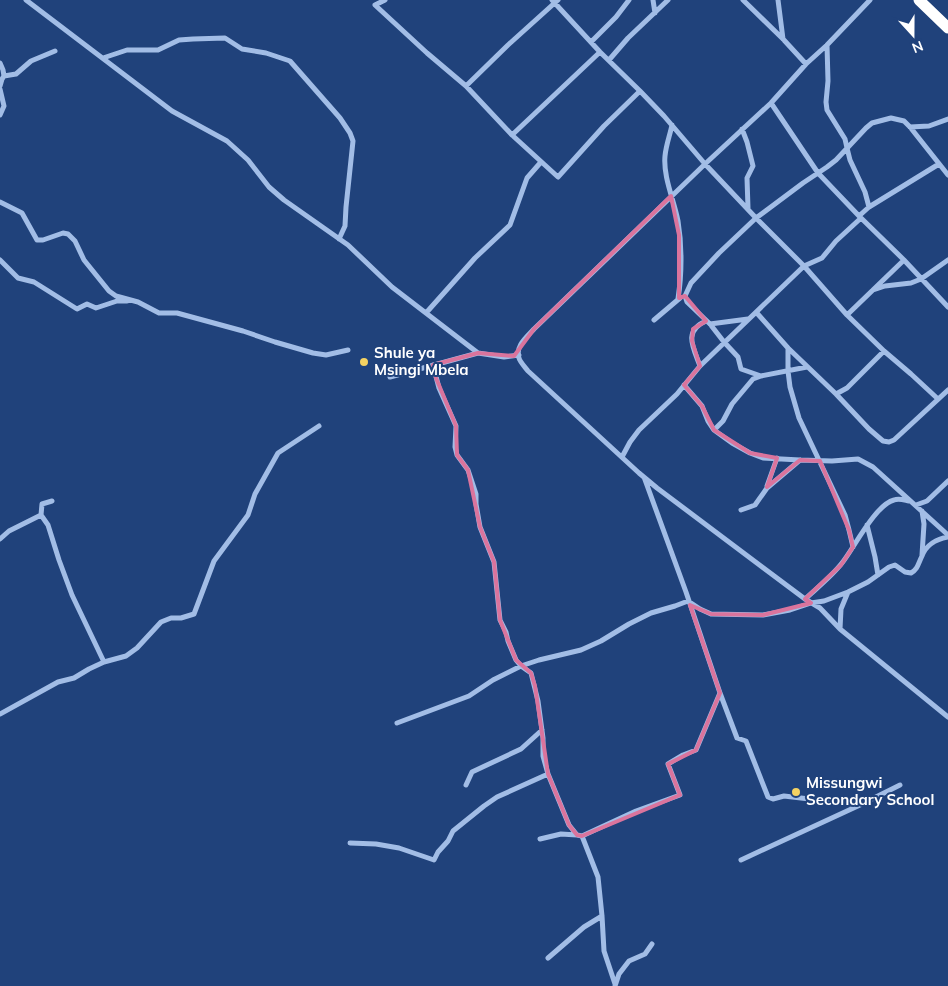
<svg xmlns="http://www.w3.org/2000/svg" width="948" height="986" viewBox="0 0 948 986" font-family="Mulish,sans-serif">
<style>
.lines{fill:none;stroke-linecap:round;stroke-linejoin:round}
.street{stroke:#a2bde6;stroke-width:5}
.highway{stroke:#fff;stroke-width:11}
.marked{fill:none;stroke:#da749d;stroke-width:4;stroke-linejoin:round}
.poi-dot{fill:#f4d262;stroke:#20427b;stroke-width:2}
.labels{text-anchor:middle;stroke-width:4;stroke-linejoin:round;paint-order:stroke}
.poi-label{font-size:15px;font-weight:bold;fill:#fff;stroke:#20427b;text-anchor:start}
</style>
<rect width="100%" height="100%" fill="#20427b"/>
<g class="lines">
<!-- street -->
<path class="street" d="M26,0L172,111L227,141L248,160L269,187L284,200L348,245L392,287L478,353
M385,0L375,5L427,53L466,86L512,135L558,177L604,126L640,91
M552,0L600,52L640,91L664,116L705,164L756,218L804,266L847,315L884,351L911,374L938,399
M653,0L655,13
M743,0L783,39L806,64
M778,0L783,39
M870,0L827,45L806,64L771,103L705,164L534,329C527,337 515,346 519,358C520,362 525,367 528,371L639,473L657,488L805,599L820,608L840,629L948,717
M591,42L616,17L629,0
M827,45L828,81L826,102L827,110L845,139L847,148L850,160L865,192L869,207
M103,58L127,50H158L179,40L193,39L225,38L242,49L266,53L290,61L340,118L350,133L353,141L346,207L345,226L339,239
M609,60L628,38L668,0
M0,63L3,70L4,76L2,79L0,86
M4,76L16,74L31,61L55,51
M466,86L508,45L558,0
M0,89L4,106L0,115
M771,103L818,173L859,216L904,260L948,307
M672,125C670,135 666,145 665,156C663,177 674,200 678,221C682,245 682,275 678,299
M910,127L929,126L948,119
M742,129L747,142L753,166L747,178L748,208
M512,135L600,52
M0,202L22,213L37,240H43L63,233L68,234L75,241L84,260L109,291L116,296L138,302L159,313H177L243,331L275,342L313,353L326,355L348,350
M859,216L869,207L939,164
M0,260L18,278L34,282L77,309L87,304L96,308L117,301H127
M873,290L885,286L911,283L921,279L948,260
M756,312L788,348L836,394L869,429L883,441L889,442L894,440L948,390
M426,313L475,258L510,225L527,178L541,162
M847,315L904,260
M654,320L680,298
M710,324L748,319
M788,348V371L790,387L799,418L845,515L849,530L853,547
M433,365L439,388L456,426L455,447L457,455L468,470L476,494V504L480,527L494,562L500,620L506,632L508,641L516,660L521,666L531,673L538,701L543,738V756L548,774L569,825L577,835L582,836L636,811L680,795L668,764L683,755L696,750L720,693L686,592L644,477
M700,366C693,347 683,331 706,321
M761,376L741,369L738,357L724,342L710,324L687,302L685,296L691,283L719,253L756,218L803,183L827,167L836,160L866,128L872,123L891,118L904,121L910,127L948,175
M390,377L478,353L504,357L519,355
M684,385L702,406L708,421L714,430L732,443L750,453L763,458L800,460L832,461L858,459L873,467L948,535
M836,394L847,388L884,351
M714,430L723,421L732,404L753,379L761,376L807,367
M622,457L630,442L639,430L677,394L700,366L804,266L822,258L836,241L861,218
M767,486L777,458
M52,501L42,504L41,515L48,525L59,560L72,595L104,662
M916,505L927,501L948,481
M741,510L755,505L767,488L800,460
M922,511L924,524L922,555
M867,525L875,557L878,575
M0,539L9,531L41,515
M805,599C818,587 832,576 842,563C854,548 875,505 894,500C899,498 904,500 909,501
M840,629L841,609L848,592
M720,693L737,738L746,741L768,797L773,799L784,796L860,805
M0,714L58,682L74,678L89,669L104,662L126,656L137,648L161,622L171,618H181L194,614L214,561L248,515L255,494L278,453L319,426
M397,723L469,696L493,680L521,666L539,660L581,650L601,641L629,624L651,613L675,606L688,601L700,609L711,614L763,615L790,610L811,603L824,601L848,592L868,582L889,567L895,565L905,572L911,573C918,569 918,564 922,556C926,545 937,539 948,537
M466,785L472,772L521,749L542,730
M582,836L598,877L602,916L604,951L615,984
M540,839L561,834L577,835
M350,843L376,844L399,848L434,860L438,852L448,841L453,831L484,806L497,797L548,774
M741,860L860,805L900,785
M548,958L584,927L602,916
M615,986L619,974L629,961L645,954L652,944"/>
<!-- highway -->
<path class="highway" d="M919,0L948,28"/>
</g>
<!-- marked area -->
<path class="marked" d="M671,196L679,235V298L685,296L706,321L693,329L692,341L700,366L684,385L702,406L714,430L750,453L777,458L767,487L800,460L820,461L849,530L853,547L841,565L805,599L811,603L763,615L711,614L690,605L720,693L696,750L668,764L680,795L582,836L577,835L569,825L548,774L535,686L531,673L516,660L500,620L494,562L480,527L468,470L457,455L456,426L436,378L433,365L478,353L514,356L534,329Z"/>
<!-- markers -->
<g class="poi-dot">
<circle cx="364" cy="362" r="5"/>
<circle cx="796" cy="792" r="5"/>
</g>
<g class="labels">
<!-- poi labels -->
<g class="poi-label">
<text x="374" y="358">Shule ya<tspan x="374" dy="17">Msingi Mbela</tspan></text>
<text x="806" y="788">Missungwi<tspan x="806" dy="17">Secondary School</tspan></text>
</g>
</g>
<!-- north arrow -->
<g transform="translate(913 35) rotate(159)" stroke="#20427b" stroke-width="4" paint-order="stroke">
<path d="M0-4L9 19L0 12L-9 19Z" fill="#ffffff"/>
<text y="-8" font-size="14" font-weight="bold" text-anchor="middle" fill="#ffffff">N</text>
</g>
</svg>
